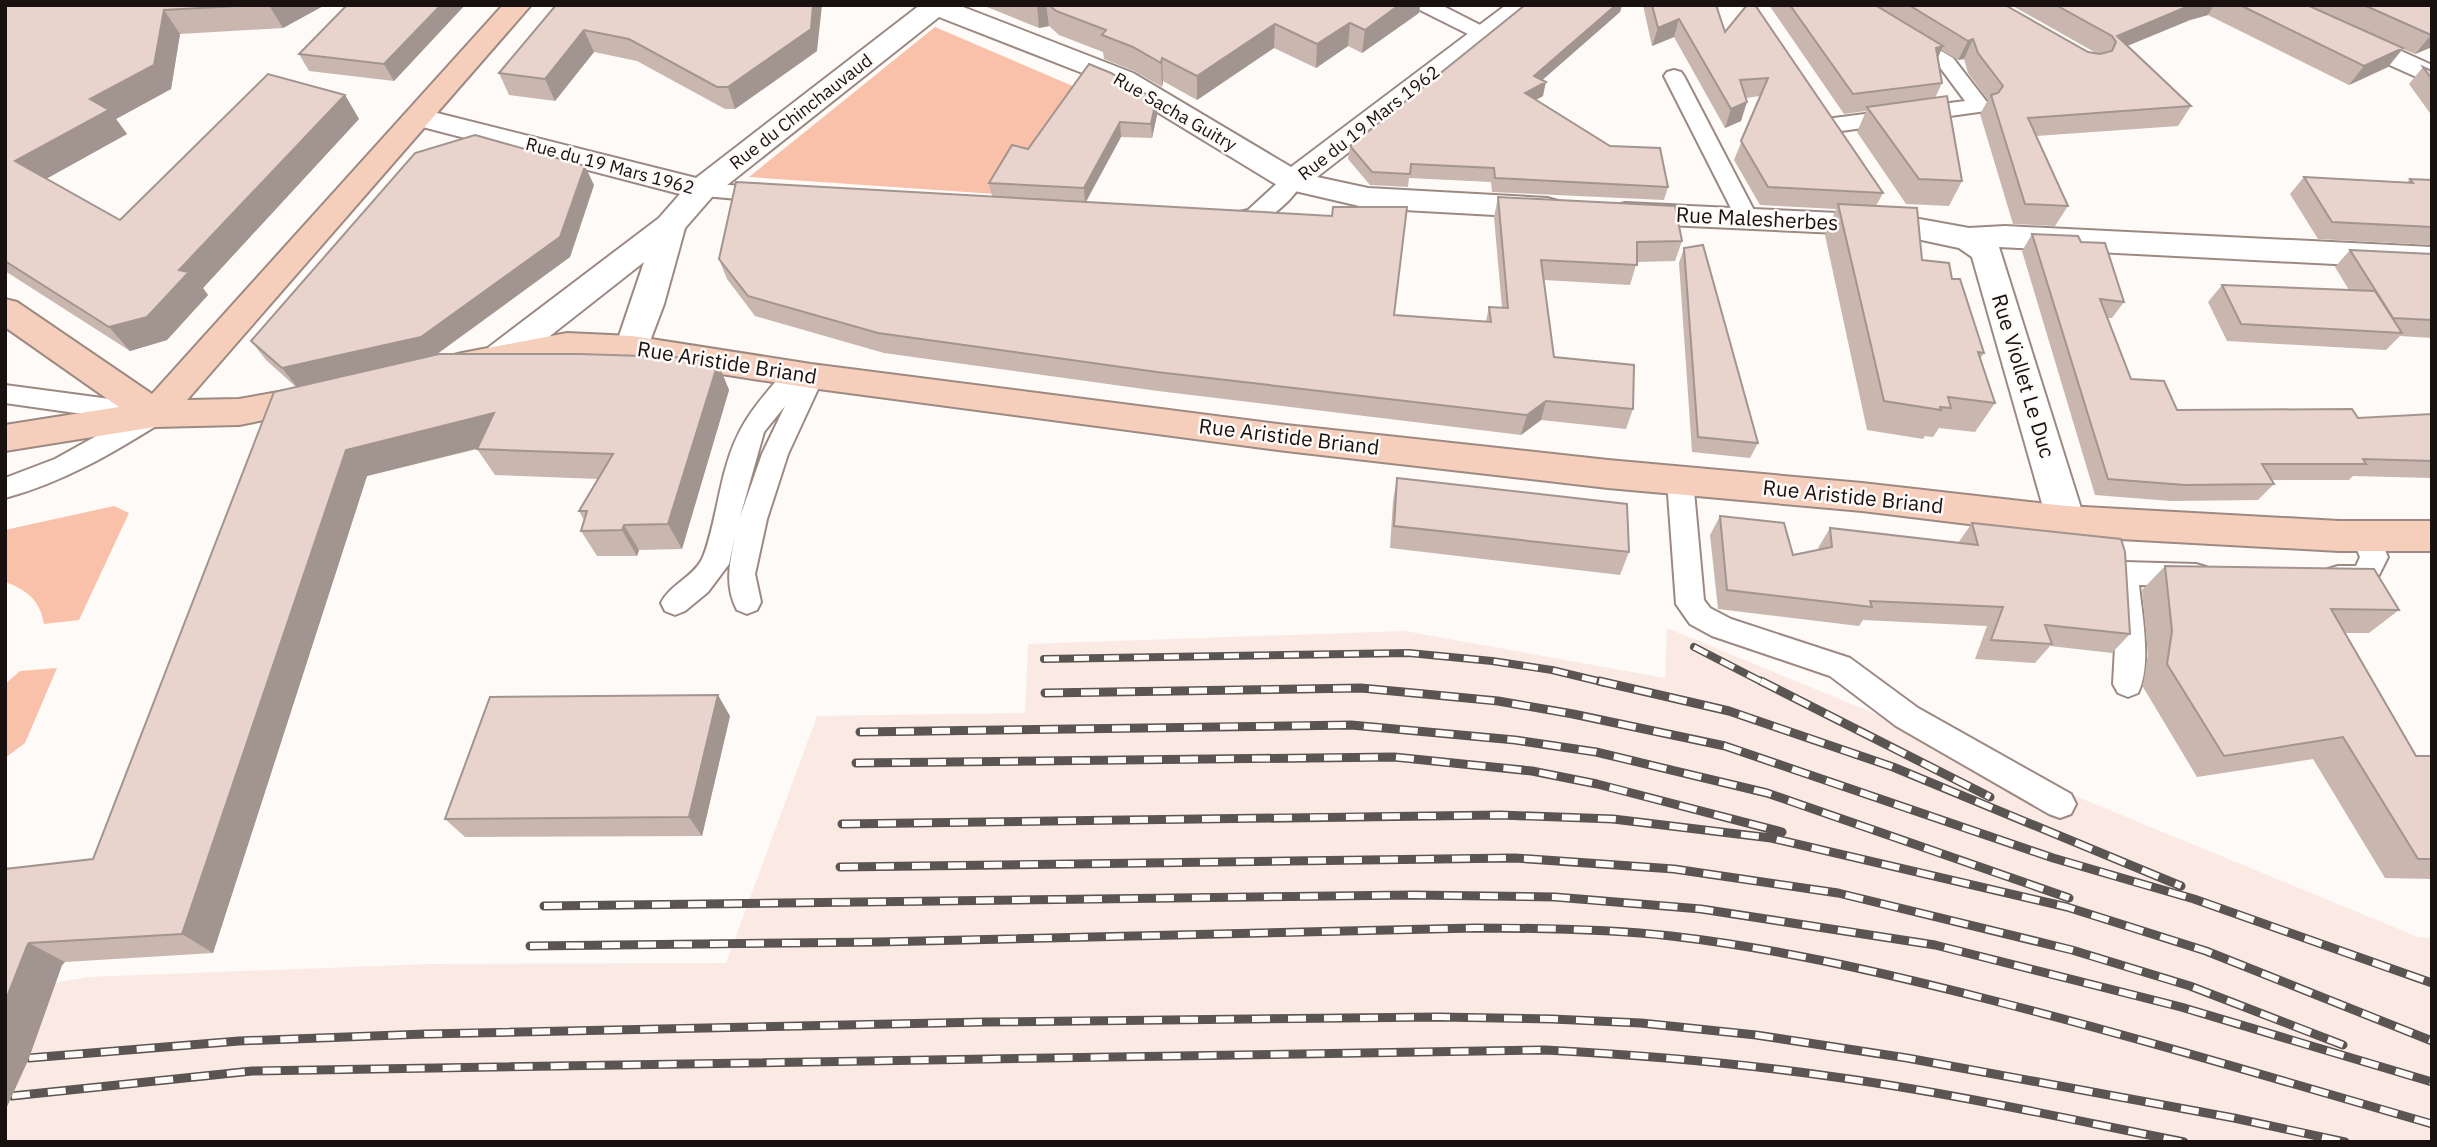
<svg xmlns="http://www.w3.org/2000/svg" width="2437" height="1147" viewBox="0 0 2437 1147" font-family="'IBM Plex Sans',sans-serif">
<style>
.built{fill:#fbeae3}
.green{fill:#f9c1a9}
.lines{fill:none;stroke-linecap:round;stroke-linejoin:round}
.lane-casing{stroke:#9c8a82;stroke-width:4}
.street-casing{stroke:#9c8a82;stroke-width:4}
.secondary-casing{stroke:#9c8a82;stroke-width:4}
.lane{fill:#fff;fill-rule:evenodd}
.street{fill:#fff;fill-rule:evenodd}
.secondary{fill:#f6cfbc;fill-rule:evenodd}
.rail-far1-casing{stroke:#5a5452;stroke-width:8}
.rail-casing{stroke:#5a5452;stroke-width:9}
.rail-far1{stroke:#fefaf8;stroke-width:5;stroke-dasharray:15;stroke-linecap:butt}
.rail{stroke:#fefaf8;stroke-width:6;stroke-dasharray:18;stroke-linecap:butt}
.wall{fill:#c8b6af}
.shaded-wall{fill:#a2948f}
.building{fill:#e8d4cc;stroke:#a2948f;stroke-width:2}
.labels{text-anchor:middle;stroke-width:5;stroke-linejoin:round;paint-order:stroke}
.far-street-label{font-size:18px;fill:#18110f;stroke:#fefaf8}
.street-label{font-size:21px;fill:#18110f;stroke:#fefaf8}
</style>
<rect width="100%" height="100%" fill="#fefaf8"/>
<!-- built -->
<path class="built" d="M1667,628L2418,937L2432,938V1142H5V991L88,977L429,964L726,963L817,716L1025,713L1028,644L1405,631L1665,678Z"/>
<!-- green -->
<path class="green" d="M935,27L1082,90L995,194L749,177Z
M114,506L129,513L79,620L44,624C40,600 27,590 5,582V530Z
M57,668L25,743L5,758V684L20,671Z"/>
<g class="lines">
<!-- lane casing -->
<g class="lane-casing">
<path id="lane" d="M1415,5H1441L1492,31L1495,35L1492,39H1478L1418,9Z
M1840,5H1864L1953,58L1990,106L1986,111L1834,132L1826,130L1823,125L1826,120L1834,118L1965,101L1939,66Z
M1674,70L1681,72L1684,76L1759,220L1756,225L1748,227L1740,225L1737,220L1664,76L1667,72Z
M1293,174L1301,176L1304,181C1287,208 1253,236 1219,227L1216,222L1219,217L1248,210L1285,176Z
M701,183L771,188L779,190L782,195L779,200L771,202L693,195L690,190L693,185Z
M796,365L820,370L824,376L788,454L767,519L755,574L761,602L757,610L747,614L737,610C724,585 730,563 735,536L729,564L708,592L685,611L675,615L665,611L661,603C670,585 691,578 701,561C711,544 719,489 726,467C739,421 758,403 787,368ZM785,406L762,454L740,517L764,432Z
M5,385L155,405L164,407L168,414L164,421C113,453 64,482 5,498V478L55,459L125,420L5,403Z
M1680,470L1689,473L1693,480L1704,600L1710,608L1731,619L1850,658L1918,708L2071,794L2076,804L2071,814L2060,818L2049,814L1896,726L1830,676L1712,636L1690,624L1676,604L1667,480L1671,473Z
M2365,525L2375,528L2388,557L2374,585C2359,590 2343,590 2328,585L2324,577L2328,569L2338,566H2356L2360,557L2351,536L2355,528Z
M2124,562L2196,564L2206,567L2210,575L2206,583L2196,586L2139,585C2142,615 2152,665 2138,693L2128,697L2118,693L2113,684L2115,647L2110,573L2114,565Z"/>
</g>
<!-- street casing -->
<g class="street-casing">
<path id="street" d="M920,5H958L1133,73L1291,167L1506,5H1537L1317,177L1368,188L1547,198L1558,201L1562,208L1558,215L1547,218L1368,208L1282,188L1113,85L939,17L712,197L685,228L664,304L644,357L632,360L620,357L615,348L644,262L513,365L501,368L489,365L484,356L489,347L659,218L680,194L411,124L406,118L411,112L421,109L696,178Z
M2265,5H2300L2432,65V84L2269,11Z
M1625,203L1903,216L1969,228L2005,226L2432,247V269L1999,247L2085,521L2079,531L2066,536L2053,531L2047,521L1972,257L1959,248L1903,236L1625,223L1614,220L1609,213L1614,206Z"/>
</g>
<!-- secondary casing -->
<g class="secondary-casing">
<path id="secondary" d="M503,5H531L187,400L239,399L318,385L330,389L335,398L330,407L239,425L155,427L5,451V425L119,407L5,327V299L17,302L152,394Z
M567,333L632,336L811,364L1286,425L1608,460L1862,483L2066,506L2339,521H2432V551H2339L2066,536L1862,511L1608,488L1286,451L811,388L632,360L567,357L462,377L450,374L445,365L450,356L462,353Z"/>
</g>
<!-- lane -->
<use href="#lane" class="lane"/>
<!-- street -->
<use href="#street" class="street"/>
<!-- secondary -->
<use href="#secondary" class="secondary"/>
<!-- rail-far1 casing -->
<g class="rail-far1-casing">
<path id="rail-far1" d="M1694,647L1764,683
M1044,659L1409,653L1492,661L1552,670L1606,683"/>
</g>
<!-- rail casing -->
<g class="rail-casing">
<path id="rail" d="M1599,681L1729,711L1893,767L2181,886
M1761,681L1990,797
M1045,693L1361,688L1498,701L1573,714L1725,746L2053,858L2194,899L2432,983
M860,732L1351,725L1515,740L1596,752L1767,793L2069,898
M856,763L1394,757L1532,771L1597,784L1782,832
M842,824L1500,815L1613,819L1771,838L2067,907L2206,951L2432,1041
M840,867L1515,858L1674,869L1838,893L2072,950L2190,986L2343,1045
M544,906L1413,895L1555,897L1701,909L1935,945L2181,1007L2432,1082
M530,946L878,942L1475,928C1540,928 1606,929 1671,936C1776,948 1880,972 1983,998C2133,1036 2283,1081 2432,1124
M29,1058L239,1041L425,1034L984,1022L1440,1017L1552,1019L1641,1023L1756,1035L1907,1058L2234,1118L2345,1142
M12,1096L252,1071L1545,1050C1642,1055 1739,1063 1835,1077C1952,1093 2068,1119 2184,1142"/>
</g>
<!-- rail-far1 -->
<use href="#rail-far1" class="rail-far1"/>
<!-- rail -->
<use href="#rail" class="rail"/>
</g>
<!-- wall -->
<path class="wall" d="M5,5H325L283,28L180,34L171,89L116,119L127,134L46,179L120,220L345,95L359,119L203,288L208,295L167,340L130,351L5,271Z
M465,5L394,81L309,71L299,54Z
M556,5L817,51L735,109H725L637,61L594,52L555,101L509,95L499,73Z
M982,5H1420L1419,13L1362,53L1348,46L1316,68L1274,48L1197,100L1163,81L1162,87L1134,71L1104,59L1103,52L1059,35L1049,26L1039,28Z
M1525,5H1622L1620,12L1542,80L1543,96L1536,100L1668,187L1664,200L1492,192L1491,182L1409,178L1408,187L1370,185L1348,159L1350,146Z
M1643,5H1716L1725,32L1883,193L1876,206L1922,260L1952,279L1984,353L1980,359L1995,403L1975,432L1939,428L1933,437L1925,436L1923,439L1867,430L1825,235L1836,209L1760,205L1734,160L1760,96L1746,98L1741,121L1725,128L1674,37L1652,46Z
M1769,5H2005L2088,52L2096,53L2011,5H2432V47L2415,54L2403,49L2388,67L2349,85L2208,15L2190,20L2127,46L2191,106L2178,126L2036,136L2068,206L2055,226L2013,224L1980,114L1988,100L1968,73L1964,59L1958,60L1941,50L1938,58L1942,83L1935,98L1962,181L1949,206L1906,204L1857,132L1866,111L1844,114Z
M2423,67L2432,71V116L2409,84Z
M1156,100L1157,115L1152,138L1121,137L1086,202L1394,315L1486,321L1489,307L1502,308L1494,217L1498,197L1682,241L1675,261L1637,262L1630,285L1544,280L1554,357L1633,409L1626,429L1541,420L1521,435L1158,391L884,353L755,316L727,279L719,259L992,196L989,183Z
M2304,177L2407,182L2410,179L2432,180V245L2318,239L2290,194Z
M594,185L570,257L436,355L718,363L729,390L682,549L639,550L637,556H597L581,531L584,520L579,511L598,479L495,475L477,449L367,476L213,953L65,962L62,965L29,1058L5,1111V869L93,859L296,387L266,360L251,341Z
M2032,234L2081,242L2124,302L2112,318H2107L2131,379L2177,410L2358,418L2432,414V478L2353,476L2349,480H2271L2274,484L2258,500L2171,501L2095,495L2022,251Z
M1684,248L1758,443L1750,458L1692,452L1679,263Z
M2350,250L2432,254V338L2400,336L2386,350L2227,341L2208,302L2222,285L2349,290L2335,267Z
M1397,478L1629,552L1620,575L1390,548L1393,501Z
M1720,516L1793,555L1819,550L1818,548L1830,528L1958,543L1972,523L2130,634L2112,653L2050,646L2035,663L1975,659L1987,626L1863,620L1859,626L1718,609L1710,535Z
M2165,566L2399,610L2369,633H2345L2416,756H2432V879L2385,878L2313,759L2197,777L2143,687L2148,654L2142,590Z
M730,716L702,836L465,837L445,819Z"/>
<!-- shaded-wall -->
<path class="shaded-wall" d="M269,5H325L283,28Z
M441,5H465L394,81L384,64Z
M813,5H822L817,51L735,109L728,87Z
M1037,5H1046L1049,26L1039,28Z
M1399,5H1420L1419,13L1362,53L1365,30Z
M1616,5H1622L1620,12L1531,90L1534,76Z
M2191,5H2214L2208,15L2190,20L2110,53L2116,42L2117,36Z
M164,10L180,34L171,89L116,119L127,134L35,185L15,161L90,99Z
M1679,19L1674,37L1652,46L1658,28Z
M1350,23L1348,46L1316,68L1317,44Z
M1275,24L1274,48L1197,100V76Z
M584,30L594,52L555,101L545,79Z
M2432,34V47L2415,54L2431,35Z
M1973,39L1964,59L1958,60L1968,41Z
M1943,46L1934,66L1936,48Z
M2403,48L2388,67L2349,85L2364,66Z
M1162,58L1163,81L1162,87L1161,63Z
M1546,82L1543,96L1522,107L1525,93Z
M345,95L359,119L203,288L208,295L167,340L130,351L109,327L179,270Z
M1156,100L1157,115L1152,138L1151,124Z
M1747,102L1741,121L1725,128L1731,109Z
M1120,122L1121,137L1085,203L1084,188Z
M585,166L594,185L570,257L434,356L297,387L282,368Z
M718,363L729,390L682,549L668,524Z
M1546,401L1541,420L1521,435L1527,415Z
M494,413L511,440L367,476L213,953L182,934L346,450Z
M624,525L639,550L637,556L622,530Z
M718,695L730,716L702,836L689,817Z
M29,943L65,962L62,965L29,1058L5,1111V1002L27,946Z"/>
<!-- building -->
<path class="building" d="M5,5H255L164,10L154,65L90,99L109,110L15,161L120,220L268,74L345,95L179,270L189,272L147,317L109,327L5,261Z
M347,5H441L384,64L299,54Z
M556,5H813L811,29L728,87H717L629,39L584,30L545,79L499,73Z
M1049,5H1399L1365,30L1350,23L1317,44L1275,24L1197,76L1162,58L1161,63L1133,47L1102,35L1106,30L1056,11Z
M1525,5H1616L1534,76L1546,82L1525,93L1610,146L1660,148L1668,187L1495,178L1494,168L1411,164L1410,174L1372,172L1350,146Z
M1652,5H1716L1725,32L1747,5H1755L1883,193L1768,187L1741,141L1768,78L1740,80L1747,102L1731,109L1679,19L1658,28Z
M1790,5H1875L1943,46L1936,48L1942,83L1853,94Z
M1909,5H2005L2088,52L2100,54L2112,51L2116,42L2112,36L2056,5H2191L2117,36L2191,106L2028,118L2068,206L2025,204L1991,95L1998,93L2003,86L1978,53L1973,39L1968,41Z
M2240,5H2307L2403,48L2364,66Z
M2364,5H2432V34L2431,35Z
M1089,64L1111,73L1156,100L1151,124L1120,122L1084,188L989,183L1012,145L1028,149Z
M2423,67L2432,71V79Z
M1947,96L1962,181L1919,179L1867,107Z
M475,135L585,166L560,237L421,337L282,368L251,341L415,153Z
M2304,177L2413,183L2410,179L2432,180V227L2332,222Z
M736,182L1332,216L1333,207H1407L1394,315L1491,322L1489,307L1508,308L1498,197L1675,206L1682,241L1637,242V265L1541,260L1554,357L1634,365L1633,409L1546,401L1527,415L1157,372L878,333L748,296L719,259Z
M1838,204L1917,208L1922,260L1949,263L1952,279H1960L1984,353L1978,352L1995,403L1948,397L1951,408L1940,407L1941,410L1884,401Z
M2032,234L2078,236L2081,242L2105,243L2124,302L2100,299L2131,379L2164,381L2177,410L2352,409L2358,418L2432,414V461L2363,459L2366,464H2262L2274,484L2185,485L2108,479Z
M1703,245L1758,443L1698,437L1684,248Z
M2350,250L2432,254V320L2393,318Z
M2222,285L2375,291L2402,333L2241,324Z
M439,354H580L675,357L718,363L668,524L624,525L622,530L581,531L587,511H579L613,454L477,449L494,413L346,450L182,934L29,943L27,946L5,1002V869L93,859L274,392Z
M1397,478L1627,504L1629,552L1394,526Z
M1720,516L1784,523L1793,555L1832,547L1830,528L1978,545L1972,523L2121,539L2125,552L2130,634L2045,625L2052,644L1991,640L2003,607L1870,601L1872,607L1727,590Z
M2165,566L2374,569L2399,610L2331,609L2416,756H2432V859H2418L2343,737L2224,756L2167,664L2172,631Z
M718,695L689,817L445,819L490,697Z"/>
<g class="labels">
<!-- far-street labels -->
<g class="far-street-label">
<text transform="translate(801 112) rotate(-38)" y="6">Rue du Chinchauvaud</text>
<text transform="translate(1175 112) rotate(30)" y="6">Rue Sacha Guitry</text>
<text transform="translate(1369 123) rotate(-38)" y="6">Rue du 19 Mars 1962</text>
<text transform="translate(610 166) rotate(15)" y="6">Rue du 19 Mars 1962</text>
</g>
<!-- street labels -->
<g class="street-label">
<text transform="translate(1757 219) rotate(3)" y="7">Rue Malesherbes</text>
<text transform="translate(727 363) rotate(9)" y="7">Rue Aristide Briand</text>
<text transform="translate(2023 376) rotate(73)" y="7">Rue Viollet Le Duc</text>
<text transform="translate(1289 437) rotate(7)" y="7">Rue Aristide Briand</text>
<text transform="translate(1853 497) rotate(6)" y="7">Rue Aristide Briand</text>
</g>
</g>
<!-- border -->
<rect width="2437" height="1147" fill="none" stroke="#18110f" stroke-width="14"/>
</svg>
